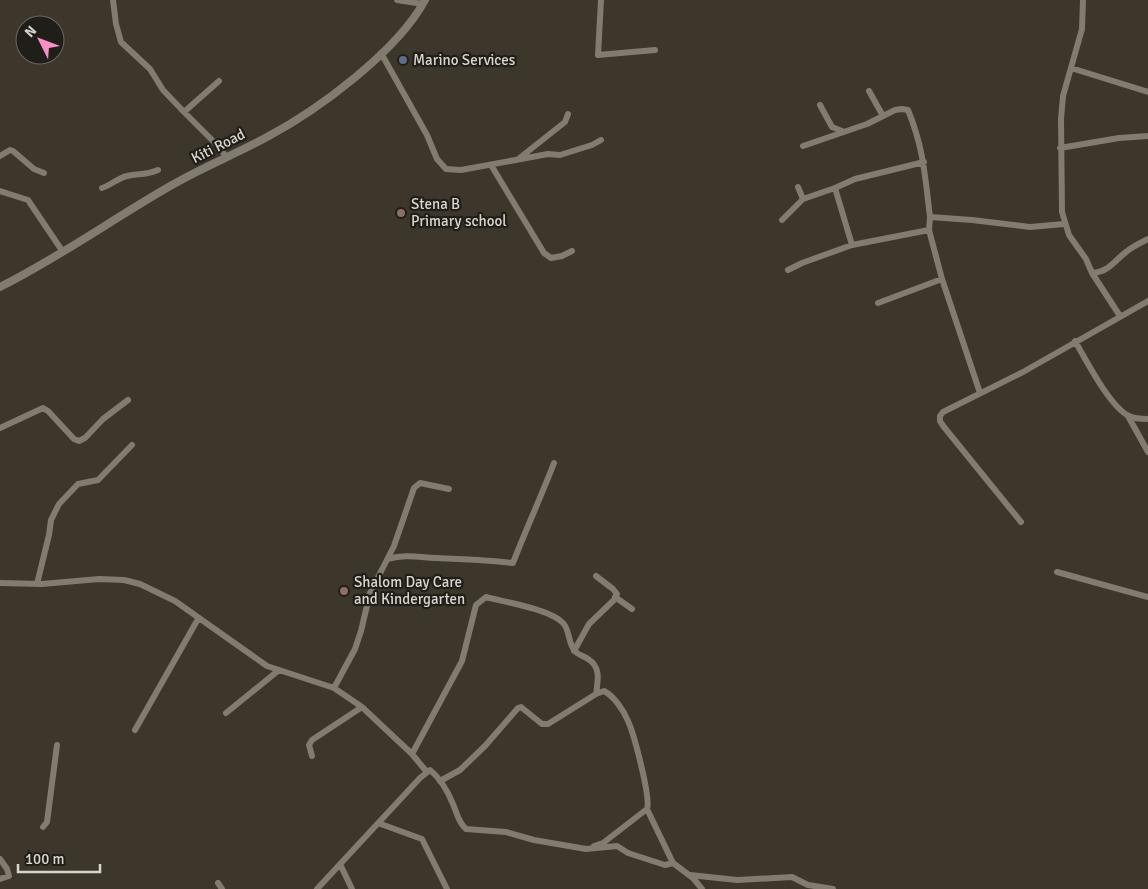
<svg xmlns="http://www.w3.org/2000/svg" width="1148" height="889" viewBox="0 0 1148 889" font-family="Signika,sans-serif">
<style>
.lines{fill:none;stroke-linecap:round;stroke-linejoin:round}
.minor{stroke:#827b6f;stroke-width:6}
.tertiary{stroke:#827b6f;stroke-width:8}
.service-dot{fill:#5c6f8a;stroke:#201e19;stroke-width:2}
.education-dot{fill:#8d6e63;stroke:#201e19;stroke-width:2}
.labels{text-anchor:middle;stroke-width:4.5;stroke-linejoin:round;paint-order:stroke}
.poi-label{font-size:15px;fill:#d9d5ce;stroke:#201e19;text-anchor:start}
.street-label{font-size:15px;fill:#d9d5ce;stroke:#201e19}
</style>
<rect width="100%" height="100%" fill="#3c362b"/>
<g class="lines">
<!-- minor -->
<path class="minor" d="M113,0L116,24L121,42L150,69L163,90L184,112L221,149L226,157
M397,0L423,4
M601,0L598,55L655,50
M1083,0L1082,29L1063,96L1061,119L1062,212L1069,235L1086,259L1092,273L1120,316
M381,53L427,135L437,159L446,169L461,170L548,154L560,155L592,145L601,140
M1071,68L1148,92
M869,91L883,116
M820,105L832,127L842,131
M184,112L219,81
M803,146L867,124L895,110L902,109L908,110C924,149 925,177 930,217
M1060,148L1119,138L1148,136
M0,156L10,150L13,151L34,169L44,173
M517,160L565,122L568,114
M491,165L544,253L551,258L562,256L572,251
M798,187L803,199L835,188
M102,188C111,185 118,178 127,176C139,173 144,176 158,170
M0,191L28,200L63,252
M782,220L803,199
M929,230L942,279L980,393
M852,245L835,188L855,179L924,162
M788,270L802,263L852,245L929,230L930,217L972,220L1030,227L1064,224
M1092,273C1109,272 1114,261 1126,252C1133,246 1140,243 1148,239
M878,303L942,279
M1075,341C1086,360 1110,407 1129,416C1135,419 1142,419 1148,419
M1128,416L1148,452
M0,428L43,408L48,411L74,439L79,441L85,438L103,419L128,400
M1021,522L944,427L940,421V416L943,412L1023,372L1148,301
M388,559C404,554 418,557 435,558C461,559 487,560 513,563C526,529 541,497 554,463
M1057,572L1148,597
M0,583L42,584L99,579L124,580L140,584L175,601L267,666L334,688L362,707L412,754L426,771
M37,584L49,535L51,520L59,504L78,484L98,480L132,445
M615,597L632,609
M574,651L589,624L614,600L617,594L613,589L596,576
M334,688L355,649L361,631L370,593L394,546L414,488L420,483L449,489
M226,713L279,670
M135,730L198,619
M412,754L462,661L476,605L486,597C504,602 550,609 563,623C570,630 568,644 575,651C578,655 584,656 588,659C601,667 598,680 596,694
M312,756L309,745L312,740L362,707
M440,781L460,770L485,746L518,708L521,707L542,724H548L596,694L604,691C614,696 624,711 628,721C634,734 651,798 647,809L673,863
M378,823L422,839L447,889
M43,827L47,822L57,745
M594,846L603,843L647,809
M0,859L7,869L9,876L0,879
M340,864L352,889
M690,875L737,880L792,877L808,885L833,889
M218,883L222,889
M317,889L420,778L430,770C440,778 448,792 453,804C457,813 458,822 466,829L506,832L534,840L586,849L617,846L628,853L665,865L673,863L693,878L702,889"/>
<!-- tertiary -->
<path class="tertiary" d="M0,287C60,257 114,218 172,185C203,167 236,154 267,137C318,110 398,51 425,0"/>
</g>
<!-- markers -->
<circle class="service-dot" cx="403" cy="60" r="5"/>
<g class="education-dot">
<circle cx="401" cy="213" r="5"/>
<circle cx="344" cy="591" r="5"/>
</g>
<g class="labels">
<!-- poi labels -->
<g class="poi-label">
<text x="413" y="65">Marino Services</text>
<text x="411" y="209">Stena B<tspan x="411" dy="17">Primary school</tspan></text>
<text x="354" y="587">Shalom Day Care<tspan x="354" dy="17">and Kindergarten</tspan></text>
</g>
<!-- street labels -->
<g class="street-label">
<text transform="translate(218 146) rotate(-27)" y="5">Kiti Road</text>
</g>
</g>
<!-- north arrow -->
<g transform="translate(40 40) rotate(312)"><circle r="24" fill="#201e19" stroke="#6a6761"/>
<path d="M0-4L9 19L0 12L-9 19Z" fill="#fa8fc8"/>
<text y="-8" font-size="14" font-weight="bold" text-anchor="middle" fill="#d9d5ce">N</text>
</g>
<!-- scale -->
<path d="M18 864v8h82v-8" fill="none" stroke="#d9d5ce" stroke-width="2.5"/>
<text x="25" y="864" font-size="15" fill="#d9d5ce" stroke="#201e19" stroke-width="4" paint-order="stroke">100 m</text>
</svg>
